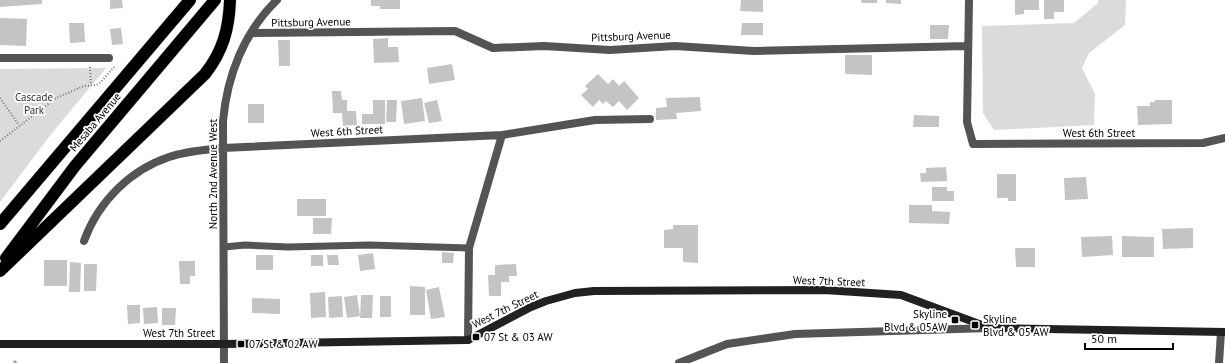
<svg xmlns="http://www.w3.org/2000/svg" width="1225" height="363" viewBox="0 0 1225 363" font-family="'PT Sans',sans-serif">
<style>
.green{fill:#dbdbdb}
.lines{fill:none;stroke-linecap:round;stroke-linejoin:round}
.stream{stroke:#a2a2a2;stroke-width:3.5}
.building{fill:#c4c4c4}
.highway-casing{stroke:#dbdbdb;stroke-width:13}
.path{stroke:#767676;stroke-width:2;stroke-dasharray:1 2;stroke-linecap:butt}
.lane{stroke:#545454;stroke-width:7}
.street{stroke:#545454;stroke-width:8}
.secondary{stroke:#212121;stroke-width:8}
.highway{stroke:#000;stroke-width:12}
.poi-dot{fill:#000;stroke:#fff;stroke-width:1.5}
.labels{text-anchor:middle;stroke-width:3.5;stroke-linejoin:round;paint-order:stroke}
.street-label{font-size:11px;fill:#000;stroke:#fff}
.park-label{font-size:11px;fill:#323232;stroke:#fff}
.poi-label{font-size:11px;fill:#000;stroke:#fff;text-anchor:start}
</style>
<rect width="100%" height="100%" fill="#fff"/>
<!-- green -->
<path class="green" d="M1098,0H1126L1125,25L1089,53L1082,68L1095,94L1094,125L994,130L983,113L982,26L1074,23L1098,3Z
M106,68L52,133L0,202V69Z"/>
<g class="lines">
<!-- stream -->
<path class="stream" d="M15,362V363"/>
</g>
<!-- building -->
<path class="building" d="M0,0H42V4L0,7Z
M110,0H122L123,8L110,9Z
M371,0H400V9H380V6H371Z
M741,0H763V12L740,11Z
M861,0H877V3H862Z
M886,0H901V4L886,3Z
M1015,0H1039V10H1024V14L1015,15Z
M1044,0H1064V12H1054V19H1044Z
M0,18L27,19L26,46L0,45Z
M69,23H84L85,42L70,43Z
M742,23H763V35H741Z
M930,25H949L948,39H930Z
M121,28L123,44L112,45L110,29Z
M388,38V47H398L399,62L374,63L373,39Z
M278,40H290V66H279Z
M845,55H872V75L845,74Z
M452,64L455,80L429,84L427,68Z
M598,74L608,84L613,79L619,86L624,81L639,98L627,110L619,101L613,107L606,101L603,104L599,100L593,107L581,95L588,89L585,86Z
M332,91H341L342,100H347V111H356L357,125L343,126L342,113H333Z
M700,97L701,111L676,113L677,119L656,120V108L667,107L666,98Z
M422,98L425,121L404,124L401,101Z
M373,100H385V124H362V114H373Z
M387,100H397L396,122H386Z
M437,100L442,121L429,123L424,103Z
M1155,100H1172V124L1138,125L1137,106H1150V102H1155Z
M248,104H264V123H248Z
M914,115L939,116V127H913Z
M946,167L947,181L921,182L920,173H926V168Z
M997,174H1016V201H1008V198H997Z
M1086,177L1088,199L1065,200L1064,178Z
M932,187H947V191H954V201H932Z
M297,199H326V216H297Z
M909,205H932V211L950,212L949,224L909,223Z
M313,218H332L331,234H313Z
M673,225H698V263L683,262V248H664V230L673,229Z
M1193,228V248L1163,249L1162,229Z
M1112,236L1113,255L1082,257L1081,237Z
M1122,236L1154,237V257H1122Z
M1015,248H1035V267H1016Z
M442,252L454,253L453,263H442Z
M373,253L375,269L360,271L358,255Z
M256,255H273V270H256Z
M311,255H323V266H311Z
M327,255H338L339,265H328Z
M44,260H67V286H44Z
M179,261H195V276H190V284H180Z
M70,262L81,263L80,292H69Z
M84,264H97L96,291H84Z
M516,264L517,276H509V282H501V296H489L488,275H495V265Z
M410,286L425,287V315H410Z
M439,287L445,317L431,319L426,290Z
M325,292L326,317L311,318L310,293Z
M357,295L360,316L347,318L344,297Z
M361,295H373L372,318H360Z
M342,296L343,317L329,318L328,297Z
M380,296H391V317H380Z
M252,298L280,299V314L252,313Z
M127,305H140V323L128,324Z
M157,307L158,323L144,324L143,308Z
M162,308H176L175,325H162Z"/>
<g class="lines">
<!-- highway casing -->
<g class="highway-casing">
<path id="highway" d="M0,224L190,0
M6,258L75,166L215,0
M0,271L205,74C223,51 229,29 230,0"/>
</g>
<!-- path -->
<path class="path" d="M90,67L91,85
M0,98L19,125
M0,141L56,98L84,86L96,85L101,82L115,66"/>
<!-- lane -->
<path class="lane" d="M224,247L245,245L288,247L369,245L469,248"/>
<!-- street -->
<path class="street" d="M969,0L967,122L973,144L1203,143L1225,138
M251,33L455,31L493,48L544,46L610,50L675,46L754,51L968,46
M0,58H109
M84,241C98,202 130,170 169,157C186,151 205,150 223,148L502,135L595,120L650,119
M468,340L469,248L502,135
M224,363L223,121C227,76 244,32 277,0
M679,363L727,344L795,334L990,328
M1219,363L1221,332"/>
<!-- secondary -->
<path class="secondary" d="M0,344H224L468,340L531,307L546,301L575,293L594,291L824,290L901,295L990,328L1225,332"/>
<!-- highway -->
<use href="#highway" class="highway"/>
</g>
<!-- markers -->
<g class="poi-dot">
<rect x="951" y="316" width="8" height="8" rx="2"/>
<rect x="971" y="321" width="8" height="8" rx="2"/>
<rect x="472" y="333" width="8" height="8" rx="2"/>
<rect x="237" y="340" width="8" height="8" rx="2"/>
</g>
<g class="labels">
<!-- street labels -->
<g class="street-label">
<text transform="translate(311 22) rotate(-1)" y="4">Pittsburg Avenue</text>
<text transform="translate(631 36) rotate(-2)" y="4">Pittsburg Avenue</text>
<text transform="translate(95 122) rotate(-50)" y="4">Mesaba Avenue</text>
<text transform="translate(347 131) rotate(-3)" y="4">West 6th Street</text>
<text x="1099" y="137">West 6th Street</text>
<text transform="translate(213 174) rotate(-90)" y="4">North 2nd Avenue West</text>
<text transform="translate(829 281) rotate(2)" y="4">West 7th Street</text>
<text transform="translate(505 309) rotate(-26)" y="4">West 7th Street</text>
<text x="179" y="337">West 7th Street</text>
</g>
<!-- park labels -->
<g class="park-label">
<text x="34" y="101">Cascade<tspan x="34" dy="13">Park</tspan></text>
</g>
<!-- poi labels -->
<g class="poi-label">
<text x="947" y="318" text-anchor="end">Skyline<tspan x="947" dy="13">Blvd &amp; 05AW</tspan></text>
<text x="983" y="323">Skyline<tspan x="983" dy="13">Blvd &amp; 05 AW</tspan></text>
<text x="484" y="341">07 St &amp; 03 AW</text>
<text x="249" y="348">07 St &amp; 02 AW</text>
</g>
</g>
<!-- scale -->
<path d="M1085 343v6h88v-6" fill="none" stroke="#000000" stroke-width="2"/>
<text x="1091" y="343" font-size="12" fill="#000000" stroke="#ffffff" stroke-width="3" paint-order="stroke">50 m</text>
</svg>
